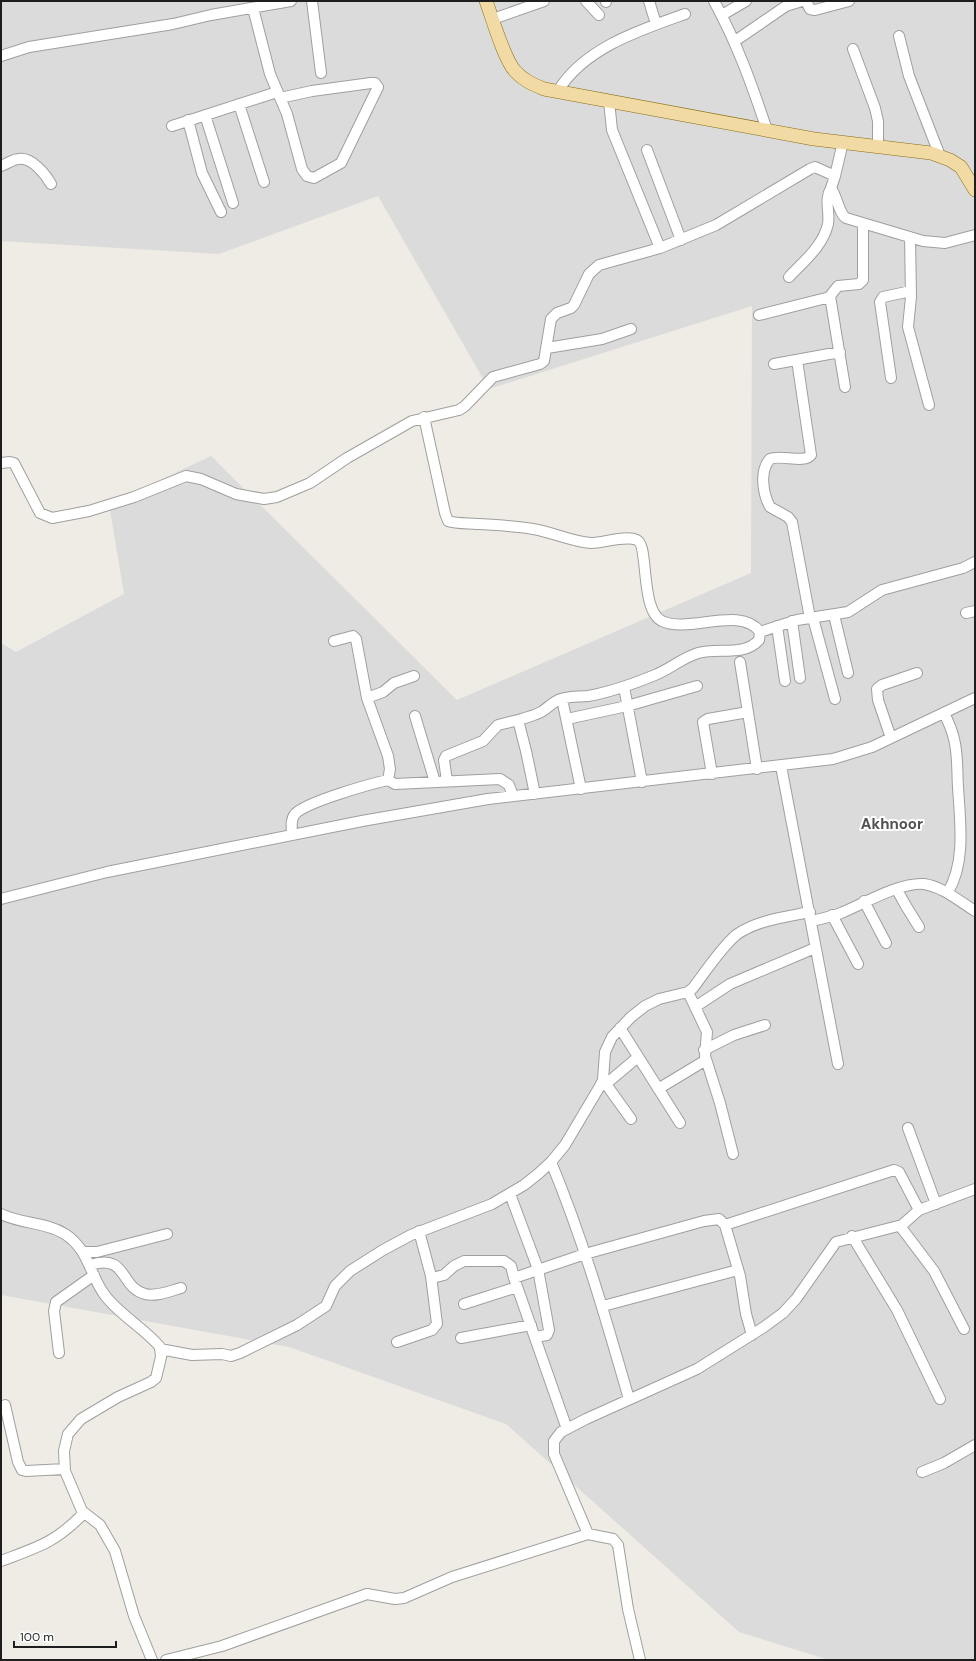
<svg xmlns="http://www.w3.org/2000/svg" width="976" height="1661" viewBox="0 0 976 1661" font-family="'DM Sans',sans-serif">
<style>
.residential{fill:#dbdbdb}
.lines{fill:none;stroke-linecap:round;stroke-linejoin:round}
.minor-casing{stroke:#9f9f9f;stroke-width:12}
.major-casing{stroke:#886e0f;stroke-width:14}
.minor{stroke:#fff;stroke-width:10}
.major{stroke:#f2daa5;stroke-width:13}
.labels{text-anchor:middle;stroke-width:4;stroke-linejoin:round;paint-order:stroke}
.district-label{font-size:15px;font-weight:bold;fill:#515151;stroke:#fff}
</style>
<rect width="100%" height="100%" fill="#eeece4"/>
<!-- residential -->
<path class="residential" d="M1,1H975V1660H829L739,1632L506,1424L289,1347L1,1295V643L16,652L124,594L109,504L211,456L457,700L751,573L752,306L489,389L378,196L219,254L1,241Z"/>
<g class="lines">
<!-- minor casing -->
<g class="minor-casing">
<path id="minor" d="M312,1L321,73
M586,1L599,15
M649,1L656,24
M714,1C737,43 752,85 767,130
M806,1L810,9L815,10L849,1
M606,2V1
M253,8L270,74L287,114L302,169L307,176L314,178L341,163L378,87L375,83H371L312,91L280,98
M722,15L746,1
M493,19L544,1
M899,36L909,76L940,156
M735,41L786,6L802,1
M853,49L875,108L878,121V147
M1,56L29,47L173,24L211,15L291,1
M558,91C584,48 640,30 685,14
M609,101L612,130L660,248
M239,104L264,182
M205,115L233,203
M188,120L202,173L221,212
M172,126L277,92
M647,150L681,240
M1,166C7,164 13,159 19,159C32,157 46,175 51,184
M835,176L831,188C837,196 839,214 846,218L923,241L945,243L975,235
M910,237L911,297L908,327L929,405
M789,277C804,261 823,246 828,224C830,211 824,200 831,188
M759,315L830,297
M547,348L602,339L631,329
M797,360L811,455C804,464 781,454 770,459C759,471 763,494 770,507L788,517L792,522L810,618
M774,364L840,352
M891,378L880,302L883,297L911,291
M845,387L830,296L838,286L859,284L863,280V223
M424,417L445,513L448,521C457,524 469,523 478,524C496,525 515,526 533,529C552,532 572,542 591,543C603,543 626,535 637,540C649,545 640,611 662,621C688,634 741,605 760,632L759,640C744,657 718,647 698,653C682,658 670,669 655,675C633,684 611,692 588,696C579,697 570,696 561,699C552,702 548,708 541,712C533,716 525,718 518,720L526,751L535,794
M1,463L10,462L14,463L40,513L52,518L89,511L134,497L186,476L201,479L236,494L264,499L277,497L310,483L347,458L412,421L459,410L465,406L493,377L540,364L544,361L551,319L557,313L571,308L574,305L589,274L599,265L660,248L716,225L810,169L815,167L835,176L843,142
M966,613L975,611
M834,615L848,673
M813,618L835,699
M792,621L800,678
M777,626L785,681
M760,632L797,620L848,612L882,590L963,568L975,562
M334,641L353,636L356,639L367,698L388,756L390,769L388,780L395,784L500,779L509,785L513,796
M740,662L757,769
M624,687L642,782
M367,698L383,692L394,683L414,676
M562,699L581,789
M944,713C948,721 952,730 954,739C958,754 957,772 958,787C960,821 966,862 948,892
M415,716L435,782
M567,719L627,706L697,686
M891,738L878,700L877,689L882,685L917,673
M781,766L838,1064
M712,774L703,722L708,719L748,712
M447,781L444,760L446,756L483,741L498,725L518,720
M292,835C292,828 290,820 295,814C306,802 370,784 388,780
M897,890L906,906L919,927
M1,899L107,872L362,821L488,799L833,759L872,747L975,698
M864,901L886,943
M832,915L858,964
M811,921C821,919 831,917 841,913C863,904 900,882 924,884C943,887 959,901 975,911
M695,1007L730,984L815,948
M620,1028L680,1123
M704,1050L734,1035L765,1025
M603,1080L631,1119
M606,1084L638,1057
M658,1089L706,1060
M908,1128L936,1204
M733,1154L720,1103L705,1056L707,1032L688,992L693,988C706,971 720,949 736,935C757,920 785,917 810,912
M551,1162C583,1239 606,1319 629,1399
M510,1194L538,1269L549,1330L547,1335L535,1337
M1,1214C21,1224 46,1222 65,1234C89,1250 89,1273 104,1294C117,1313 144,1328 160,1347L161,1357L156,1378L151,1382L118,1397L81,1419L68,1434L64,1451L65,1471L82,1511L100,1525L115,1551L134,1616L152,1660
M900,1226L934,1271L964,1329
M852,1236L897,1310L940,1399
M84,1252H97L167,1234
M90,1265C128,1253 119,1287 145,1294C156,1297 170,1291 181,1288
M432,1278L444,1275L454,1266L464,1261H504L511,1266L514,1278
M464,1304L517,1287
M603,1306L738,1270
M752,1335L746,1314L740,1276L725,1225L894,1170L899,1172L919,1210
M461,1338L531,1325
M397,1342L432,1330L437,1324L431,1276L419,1231
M160,1349L192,1355L222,1354L231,1356L240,1353L297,1325L326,1306L335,1286L350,1271L383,1250L411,1235L492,1204L524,1185L538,1174L551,1162L565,1145L600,1086L603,1080L605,1052L612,1037L631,1017L645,1006L659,999L688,992
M59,1353L54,1311L56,1302L94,1275
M5,1405L18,1462L22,1470L26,1471L65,1469
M567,1429L514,1278L585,1254L704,1221L719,1219L725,1225
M922,1472L944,1463L975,1445
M588,1534L613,1539L618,1545L628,1609L640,1660
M1,1561C38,1547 55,1543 84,1513
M166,1660L222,1646L367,1594L395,1599L404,1598L452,1577L588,1534L554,1454V1441L561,1432L586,1419L697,1369L764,1327L783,1313L796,1299L836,1242L902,1225L919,1210L975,1189"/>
</g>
<!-- major casing -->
<g class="major-casing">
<path id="major" d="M486,1C492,17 504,59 515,71C523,80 532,84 544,89L814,139L931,153L950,160L961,167L975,190"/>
</g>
<!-- minor -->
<use href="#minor" class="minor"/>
<!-- major -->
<use href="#major" class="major"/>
</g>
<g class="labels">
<!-- district labels -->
<g class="district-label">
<text x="892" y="829">Akhnoor</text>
</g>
</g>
<!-- border -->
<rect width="976" height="1661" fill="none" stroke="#1e1e1e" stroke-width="4"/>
<!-- scale -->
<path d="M14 1641v6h102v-6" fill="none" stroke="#1e1e1e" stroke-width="2"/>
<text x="20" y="1641" font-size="12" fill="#1e1e1e" stroke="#ffffff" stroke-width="3" paint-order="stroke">100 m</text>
</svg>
